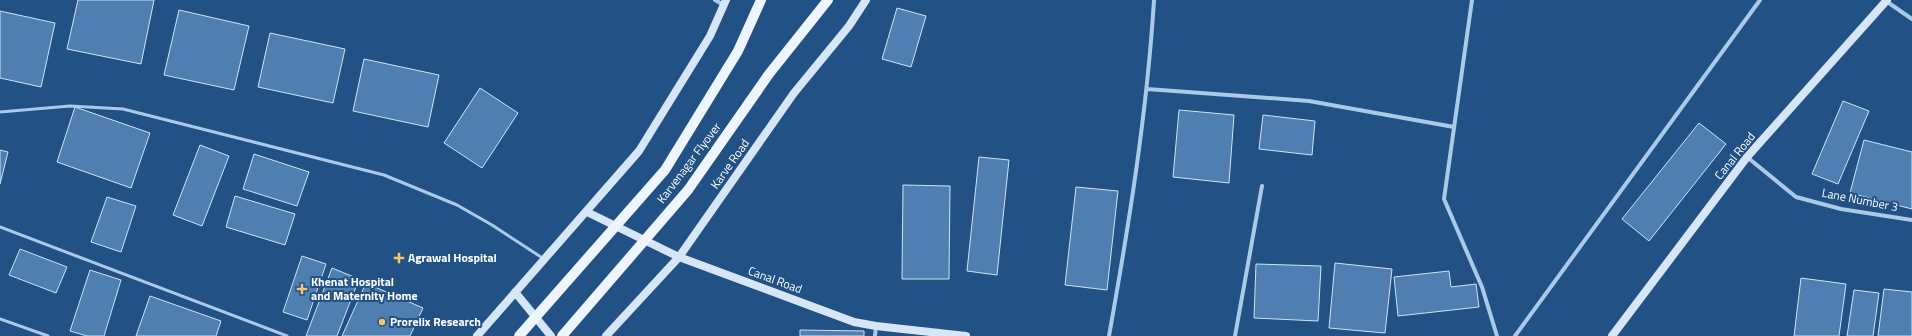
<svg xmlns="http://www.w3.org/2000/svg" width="1912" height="336" viewBox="0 0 1912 336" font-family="'Titillium Web',sans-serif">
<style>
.building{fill:#4f7eb0;stroke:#cfe3f7}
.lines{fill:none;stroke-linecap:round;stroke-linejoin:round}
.lane{stroke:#abcae9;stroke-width:3}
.street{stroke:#abcae9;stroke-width:4}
.secondary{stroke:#d6e6f7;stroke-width:8}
.primary-bridge{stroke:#eef5fe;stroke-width:10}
.poi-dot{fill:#f5c76d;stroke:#225285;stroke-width:1.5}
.labels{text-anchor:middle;stroke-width:4;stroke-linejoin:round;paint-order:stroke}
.street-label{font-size:12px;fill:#fff;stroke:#225285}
.poi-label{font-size:12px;font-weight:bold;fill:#fff;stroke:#225285;text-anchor:start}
</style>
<rect width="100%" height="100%" fill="#225285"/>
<!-- building -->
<path class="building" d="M78,0H154L141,64L67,49Z
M897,8L926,16L911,67L882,59Z
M179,10L249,26L234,90L164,75Z
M0,11L55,23L41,87L0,78Z
M270,33L345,49L333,103L258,87Z
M364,59L439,75L428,127L353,111Z
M480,88L518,113L482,168L444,143Z
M1843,101L1869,111L1838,184L1812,174Z
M75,107L150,133L131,188L57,162Z
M1179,110L1234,115L1229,183L1173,177Z
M1263,115L1315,121L1312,155L1259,149Z
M1699,123L1726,144L1649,241L1622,219Z
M1864,140L1912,152V209L1850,193Z
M200,145L229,156L202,226L173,215Z
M0,150L8,152L0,184Z
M254,154L309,172L297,206L243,189Z
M979,157L1009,160L997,275L967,271Z
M903,185L950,186L949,279H902Z
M1076,187L1118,191L1107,290L1065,285Z
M235,196L295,214L285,245L226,227Z
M107,197L136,206L121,252L91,242Z
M20,249L67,267L56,293L9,275Z
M302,256L326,264L307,320L283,312Z
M1335,263L1392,269L1385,333L1329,328Z
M1256,264L1321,266L1318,321L1254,318Z
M332,268L359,279L337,336H306Z
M90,270L121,280L104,336H87L70,331Z
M1449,271L1451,287L1476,284L1479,307L1398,316L1394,277Z
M1801,278L1846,284L1839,336H1794Z
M366,283L423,308L410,336H342Z
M1884,289L1912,292V336H1878Z
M1854,290L1879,293L1873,336H1847Z
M150,296L221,321L216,336H136Z
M800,330L864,331V336H800Z"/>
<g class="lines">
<!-- lane -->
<path class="lane" d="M0,112L70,106L123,109L384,175L457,205L492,225L544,259
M0,227L287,336
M0,319L48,336"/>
<!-- street -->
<path class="street" d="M715,0L724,5
M1472,0L1444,199L1482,287L1497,336
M1886,1L1912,19
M1147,89L1309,101L1454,127
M1747,157L1796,197L1841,209L1912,220
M875,336L876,326
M1109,336C1129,224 1147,113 1154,0
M1235,336L1262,186
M1515,336L1760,0"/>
<!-- secondary -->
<path class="secondary" d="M587,212L679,257L854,322L876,326L966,336
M515,292L551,336
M477,336L639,151L710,36L726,0
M606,336L679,257L794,93L849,26L866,0
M1612,336L1747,157L1887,0"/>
<!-- primary-bridge -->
<path class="primary-bridge" d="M519,336L665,170L738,51L761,0
M562,336L688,190L769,74L828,0"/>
</g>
<!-- markers -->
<g class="poi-dot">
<path d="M397 252h4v4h4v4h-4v4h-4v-4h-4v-4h4z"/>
<path d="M300 283h4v4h4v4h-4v4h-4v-4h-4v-4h4z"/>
<circle cx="382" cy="322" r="4"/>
</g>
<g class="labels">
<!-- street labels -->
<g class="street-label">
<text transform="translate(1735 156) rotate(-51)" y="4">Canal Road</text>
<text transform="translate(689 163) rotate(-53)" y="4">Karvenagar Flyover</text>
<text transform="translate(730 164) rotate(-55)" y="4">Karve Road</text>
<text transform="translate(1860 200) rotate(11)" y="4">Lane Number 3</text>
<text transform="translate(775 280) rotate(20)" y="4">Canal Road</text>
</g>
<!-- poi labels -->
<g class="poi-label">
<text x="408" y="262">Agrawal Hospital</text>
<text x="311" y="286">Khenat Hospital<tspan x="311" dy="14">and Maternity Home</tspan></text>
<text x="390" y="326">Prorelix Research</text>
</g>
</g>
</svg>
